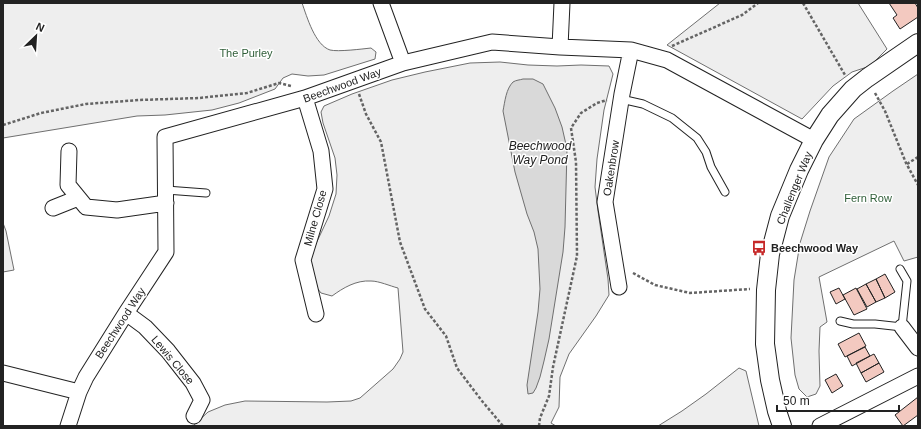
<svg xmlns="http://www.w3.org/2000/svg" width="921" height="429" viewBox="0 0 921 429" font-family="Arial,sans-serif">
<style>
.green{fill:#eee;stroke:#6f6f6f}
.water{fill:#d9d9d9;stroke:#6f6f6f}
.building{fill:#f3c9c0;stroke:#222}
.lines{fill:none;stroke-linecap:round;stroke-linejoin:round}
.service-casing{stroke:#222;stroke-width:9}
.minor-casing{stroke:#222;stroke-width:17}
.tertiary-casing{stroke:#222;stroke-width:20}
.path{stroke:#646464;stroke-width:2.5;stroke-dasharray:3 2;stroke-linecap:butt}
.service{stroke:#fff;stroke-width:7}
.minor{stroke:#fff;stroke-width:15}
.tertiary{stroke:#fff;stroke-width:18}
.labels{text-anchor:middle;stroke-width:3;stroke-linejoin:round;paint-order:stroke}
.park-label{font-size:11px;fill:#2f5e38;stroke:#fff}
.street-label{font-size:11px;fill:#222;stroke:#fff}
.poi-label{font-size:11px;font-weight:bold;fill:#222;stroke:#fff;text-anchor:start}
.water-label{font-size:12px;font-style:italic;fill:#222;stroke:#fff}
</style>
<rect width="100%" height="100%" fill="#fff"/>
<!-- green -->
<path class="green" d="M3,3H302C307,17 315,45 330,50C338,52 362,49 371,48L376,52L375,59L324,75L308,76L292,74L283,78L275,89L239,103L212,110L165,115L137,116L3,138Z
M720,3H858L887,49L870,66L852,72L833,86L802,119L667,45Z
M500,62L528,65L557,66L581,65L609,66L613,74L604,110L597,159L595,187L598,211L608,279L609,295L596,316L569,354L560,377L559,407L551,423L556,426H193L208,412L225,405L245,401L327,402L351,401L360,398L393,369L400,359L403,352L398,288C390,286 379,281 371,281C356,280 343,288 332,296L321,293L314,284L310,262L313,250L329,216L336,194L337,175L335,158L323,123L321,112L324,106L352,94L392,80L425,72L470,63Z
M918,74V257L904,261L894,241L819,277L827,322L820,327L819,351L820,386L816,394L807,397L799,389L795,375L791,338L794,280L800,243L810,211L829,157L854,119L893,91Z
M3,223L6,231L14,270L3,272Z
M739,368L746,371L759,426H658L682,411L706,394Z"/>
<!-- water -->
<path class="water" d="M523,79H533L543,84L555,108L562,127L567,149L565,227L563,252L549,339L544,361L540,377L536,388L533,393L528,394L527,385L538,312L540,289L538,249L534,232L527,214L515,172L503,111C505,101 506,89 513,82C516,80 520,80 523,79Z"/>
<!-- building -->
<path class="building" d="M889,3H915L918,8V17L900,29L893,18L897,15Z
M885,274L895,292L885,298L876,279Z
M876,279L885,298L876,302L866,284Z
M866,284L876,302L867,307L857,289Z
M839,288L845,299L836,304L830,292Z
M856,288L867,309L854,315L843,295Z
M859,333L866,346L845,357L838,344Z
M865,347L870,356L852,366L847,356Z
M874,354L879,363L861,373L856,363Z
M879,363L884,372L866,382L861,373Z
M836,374L843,386L832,393L825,380Z
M918,397V415L903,426L895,415Z"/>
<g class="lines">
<!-- service casing -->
<g class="service-casing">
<path id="service" d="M621,99L643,104L672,118L697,138L706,152L711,167L725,192
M166,190L206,193
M840,321L853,324H875L902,327L907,281L900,269"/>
</g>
<!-- minor casing -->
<g class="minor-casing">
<path id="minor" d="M381,3L403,63
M560,47L562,3
M305,98L321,151L325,189L303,260L316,314
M69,151L68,185L86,207L117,210L166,203
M53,208L78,198
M619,287L605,202L622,94L631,50
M126,313L145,327L168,351L193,383L202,400L194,416
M902,327L918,348
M3,373L79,392
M68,426L79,392L86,377L126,313L166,252L165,137L305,98L403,63L492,42L560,47L631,50L667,60L814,140
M820,426L918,376"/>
</g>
<!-- tertiary casing -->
<g class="tertiary-casing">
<path id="tertiary" d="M782,426L777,411L770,380L765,344L766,290L770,254L780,216L799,170L814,140L830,115L853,89L867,78L918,43"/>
</g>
<!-- path -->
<path class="path" d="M803,3L845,75
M672,46L742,15L758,3
M875,93L885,111L906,163L918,185
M359,94L366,114L381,142L400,242L425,309L446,336L457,368L482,401L503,426
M3,125L41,113L86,104L139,100L199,98L247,93L279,83L291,86
M907,164L918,157
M633,273L655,285L690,293L750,289
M539,426L540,418L549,396L553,367L577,256L576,162L571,128L581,113L597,103L607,100"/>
<!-- service -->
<use href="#service" class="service"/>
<!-- minor -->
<use href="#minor" class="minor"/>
<!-- tertiary -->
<use href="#tertiary" class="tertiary"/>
</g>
<!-- icons -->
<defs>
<g id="bus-bare" transform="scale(1.2)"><path d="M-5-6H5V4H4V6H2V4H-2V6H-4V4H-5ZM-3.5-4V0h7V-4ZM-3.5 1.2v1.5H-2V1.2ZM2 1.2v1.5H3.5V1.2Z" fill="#c62828" stroke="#fff" stroke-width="2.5" paint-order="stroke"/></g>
</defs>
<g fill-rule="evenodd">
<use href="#bus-bare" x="759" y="248"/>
</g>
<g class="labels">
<!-- park labels -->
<g class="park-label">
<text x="246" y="57">The Purley</text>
<text x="868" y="202">Fern Row</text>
</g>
<!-- street labels -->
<g class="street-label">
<text transform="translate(342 85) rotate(-20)" y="4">Beechwood Way</text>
<text transform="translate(611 168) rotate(-81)" y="4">Oakenbrow</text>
<text transform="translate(794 188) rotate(-68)" y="4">Challenger Way</text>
<text transform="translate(315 218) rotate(-74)" y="4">Milne Close</text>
<text transform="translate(120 323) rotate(-57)" y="4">Beechwood Way</text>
<text transform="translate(173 360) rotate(50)" y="4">Lewis Close</text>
</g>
<!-- poi labels -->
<g class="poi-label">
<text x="771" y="252">Beechwood Way</text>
</g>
<!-- water labels -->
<g class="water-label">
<text x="540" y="150">Beechwood<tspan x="540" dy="14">Way Pond</tspan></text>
</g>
</g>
<!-- border -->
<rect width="921" height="429" fill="none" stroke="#222222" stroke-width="8"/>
<!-- north arrow -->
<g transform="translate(36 36) rotate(25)" stroke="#ffffff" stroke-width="3" paint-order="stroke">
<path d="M0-3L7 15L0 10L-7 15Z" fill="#222222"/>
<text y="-6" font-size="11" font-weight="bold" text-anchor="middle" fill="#222222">N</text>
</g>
<!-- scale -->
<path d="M777 405v6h122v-6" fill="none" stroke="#222222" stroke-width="2"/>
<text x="783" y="405" font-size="12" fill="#222222" stroke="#ffffff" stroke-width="3" paint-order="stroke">50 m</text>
</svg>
